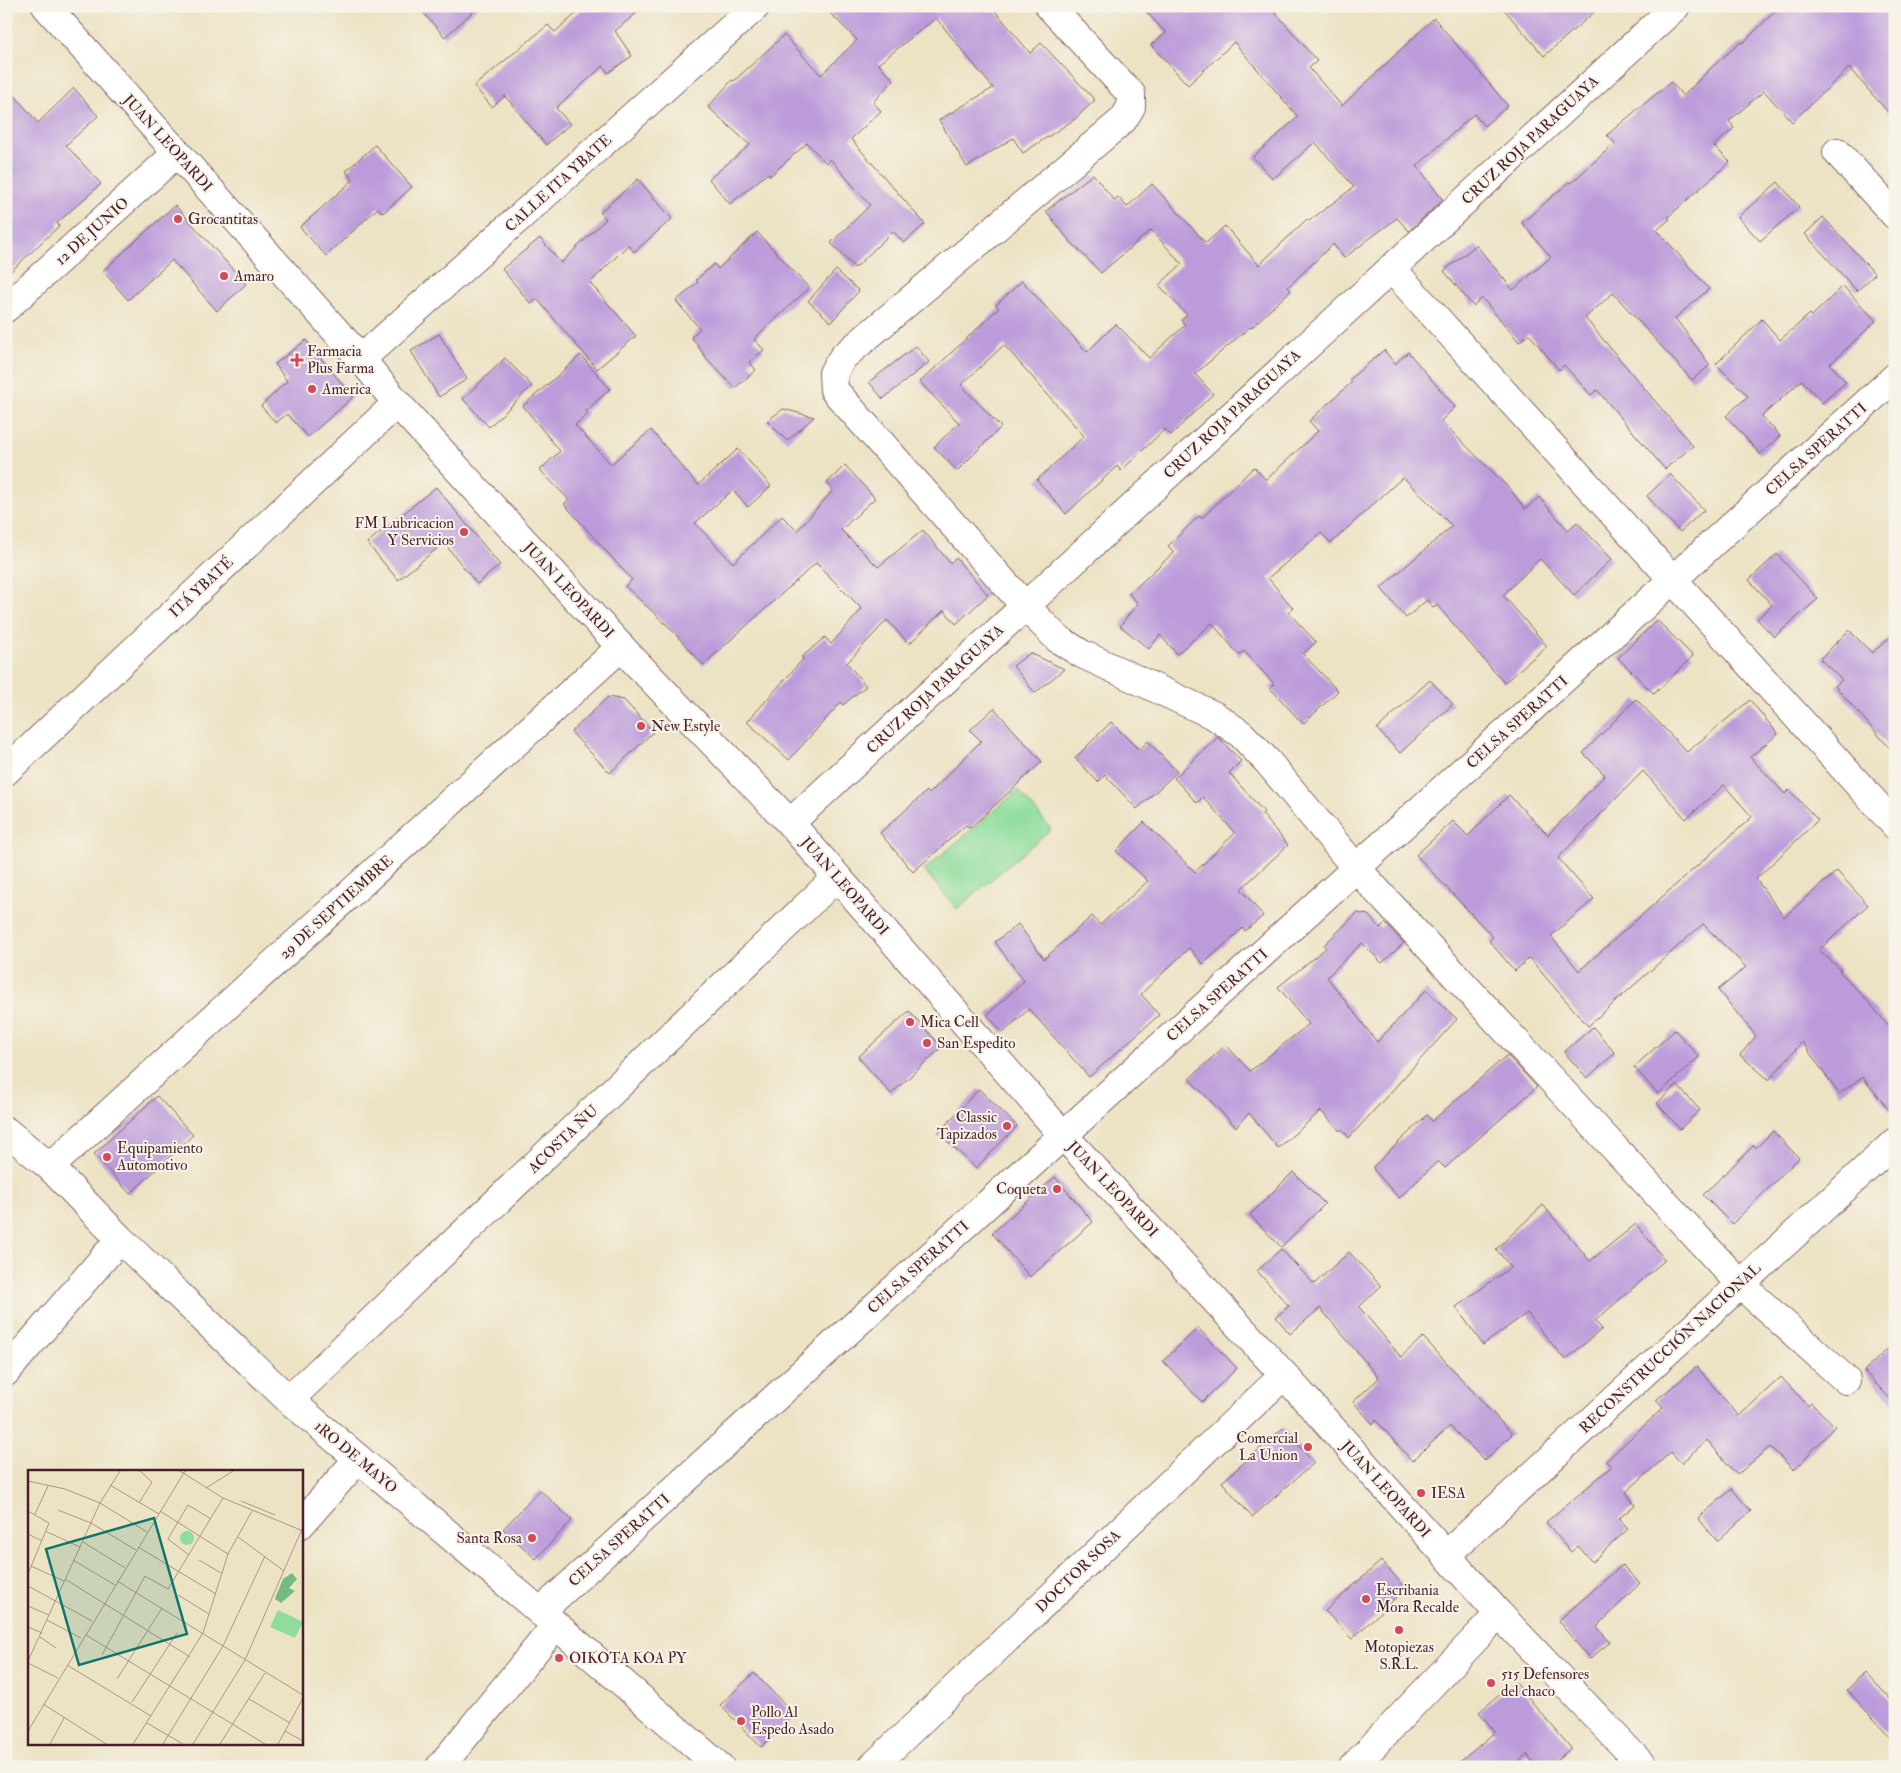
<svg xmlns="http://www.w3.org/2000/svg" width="1901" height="1773" viewBox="0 0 1901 1773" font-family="'IM FELL Double Pica',serif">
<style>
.green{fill:#8edd9c;stroke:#6c7e64}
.building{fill:#bc9bda;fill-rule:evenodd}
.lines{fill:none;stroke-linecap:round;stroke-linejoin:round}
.minor-casing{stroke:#836461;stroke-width:30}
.major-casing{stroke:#836461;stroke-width:30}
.minor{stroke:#fff;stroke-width:28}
.major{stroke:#fff;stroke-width:28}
.poi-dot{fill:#d1495b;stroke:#f7f3e8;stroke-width:2}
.labels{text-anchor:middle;stroke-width:4;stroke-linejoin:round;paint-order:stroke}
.street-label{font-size:15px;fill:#4a1f2b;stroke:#f7f3e8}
.poi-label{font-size:15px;fill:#4a1f2b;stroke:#f7f3e8;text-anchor:start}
.inset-road{fill:none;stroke:#ab9587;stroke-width:1}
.view{fill:#0f766e;fill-opacity:0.15;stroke:#0f766e;stroke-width:2.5}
.inset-edge{fill:none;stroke:#4a1f2b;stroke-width:2.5}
</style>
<rect width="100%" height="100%" fill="#f7f3e8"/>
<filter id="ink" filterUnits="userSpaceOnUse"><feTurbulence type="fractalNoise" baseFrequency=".02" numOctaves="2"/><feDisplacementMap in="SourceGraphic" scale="10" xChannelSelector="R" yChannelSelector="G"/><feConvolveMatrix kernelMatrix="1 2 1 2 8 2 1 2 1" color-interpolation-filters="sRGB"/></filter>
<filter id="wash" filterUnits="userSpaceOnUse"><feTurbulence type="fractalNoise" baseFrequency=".0096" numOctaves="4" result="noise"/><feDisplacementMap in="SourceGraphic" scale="20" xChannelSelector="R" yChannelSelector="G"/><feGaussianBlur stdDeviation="1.12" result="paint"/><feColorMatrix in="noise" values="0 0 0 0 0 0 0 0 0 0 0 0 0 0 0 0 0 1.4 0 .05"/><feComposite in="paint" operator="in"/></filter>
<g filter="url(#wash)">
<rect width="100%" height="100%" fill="#ece3c4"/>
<!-- green -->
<path class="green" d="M1018,790L1051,829L957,909L924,870Z"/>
<g id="blocks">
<!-- building -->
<path class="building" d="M417,6H479L445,37Z
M585,6H645L615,31L632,56L608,73L603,66L556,108L570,124L546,145L505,96L492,107L474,86L548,25L555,32Z
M823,6H991L1030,53L1041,43L1095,100L1075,119L1023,153L1013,138L967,167L939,120L993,88L936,18L878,64L894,80L873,102L881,111L851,139L925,224L904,243L893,231L855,268L831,243L870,205L830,159L826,163L807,143L770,176L768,173L730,204L709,179L750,145L708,107L732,80L734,81L784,35L821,75L857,40Z
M1141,6H1270L1317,61L1309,68L1342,106L1434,18L1508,106L1484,126L1474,114L1417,166L1443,200L1409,231L1397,218L1344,258L1333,244L1288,287L1291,290L1251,328L1250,327L1195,374L1213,394L1171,435L1165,429L1121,471L1117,466L1066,514L1037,480L1084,436L1004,345L961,385L1001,427L957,471L934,447L959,423L920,382L999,308L996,305L1022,281L1087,352L1116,324L1149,358L1185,325L1181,320L1187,315L1159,285L1182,264L1151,230L1101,273L1067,238L1046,211L1093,174L1114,200L1118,197L1127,207L1152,184L1206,243L1225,226L1259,265L1307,219L1309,221L1354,187L1315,142L1273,179L1253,157L1298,117L1234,42L1188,85L1151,45L1166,33Z
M1501,6H1601L1544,56Z
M1780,6H1895V120L1849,68L1792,122L1764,91L1729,121L1734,128L1714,146L1730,162L1668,217L1670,219L1657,230L1709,289L1675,318L1710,365L1692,380L1613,293L1585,318L1693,446L1665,469L1597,390L1591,395L1564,365L1559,370L1529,334L1519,342L1482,298L1473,306L1444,271L1476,245L1513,290L1551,257L1522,223L1569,182L1571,183L1615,143L1607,135L1639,108L1671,82L1683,96L1713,66L1741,42L1743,43Z
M6,85L38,123L74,88L98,116L66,145L101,184L57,223L59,226L6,276Z
M375,145L412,187L383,213L378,208L326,256L300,227L353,180L346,171Z
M638,179L672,219L634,252L628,245L590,283L636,336L597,369L537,299L531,304L502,269L540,238L561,263L606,219L600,212Z
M1778,182L1799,207L1760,241L1738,217Z
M175,205L246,284L217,311L172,260L128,300L103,271Z
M1823,217L1875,274L1857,291L1805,234Z
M757,232L809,288L754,339L764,350L749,362L756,370L735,388L708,360L691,337L700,329L676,301L698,282L696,280L714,264L718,269Z
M836,270L859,291L831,322L808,301Z
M1843,286L1876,321L1830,364L1846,382L1822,403L1802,380L1762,416L1780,436L1760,454L1726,416L1748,396L1716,364L1762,319L1780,340L1810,314L1812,316Z
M439,334L467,379L439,397L411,351Z
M306,340L353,397L308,437L287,414L276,423L261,406L287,381L275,364Z
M916,346L929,362L883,399L869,382Z
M1384,350L1395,364L1408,352L1455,407L1441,421L1510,489L1525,509L1539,497L1568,530L1577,522L1612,559L1574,595L1540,559L1503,595L1547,646L1504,683L1437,605L1434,608L1427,600L1406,618L1381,588L1452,526L1403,477L1331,543L1321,533L1268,578L1293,608L1288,612L1316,642L1303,654L1338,691L1303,724L1270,688L1274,684L1244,651L1239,655L1212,623L1177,654L1160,635L1149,649L1120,626L1138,603L1129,594L1174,552L1168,546L1199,516L1202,518L1254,467L1266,480L1318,431L1309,421L1352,382L1350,379Z
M581,355L610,389L586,411L588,414L575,425L611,464L651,430L698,485L738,449L771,486L748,507L733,490L695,523L733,563L782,516L797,531L833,490L827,483L845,465L875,498L841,530L878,567L923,530L950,563L956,558L988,595L956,624L944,610L909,644L887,620L847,663L866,686L843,705L841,702L789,760L747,722L803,659L802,657L825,637L831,644L862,609L816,563L703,665L669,627L625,586L632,580L564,504L569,500L540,470L560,451L523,406Z
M505,358L532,386L489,427L463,399Z
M783,409L814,417L787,441L767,421Z
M1670,474L1704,510L1680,532L1647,496Z
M436,487L500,565L477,584L444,543L398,580L367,543Z
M1777,554L1818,599L1774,637L1757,619L1772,605L1749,580Z
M1657,620L1693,656L1654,694L1618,658Z
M1849,630L1872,653L1895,633V754L1835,686L1842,680L1820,659Z
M1030,653L1064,669L1035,693L1013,666Z
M1430,680L1453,704L1400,753L1377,729Z
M608,697L624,700L653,732L610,773L571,732Z
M1636,699L1687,752L1750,700L1778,734L1750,757L1785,794L1789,790L1818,820L1756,879L1784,917L1837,871L1868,905L1819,950L1841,970L1839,971L1867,1000L1895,1034V1117L1862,1077L1839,1094L1802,1042L1769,1080L1740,1055L1756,1036L1718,990L1746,967L1703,924L1588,1026L1529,958L1515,971L1489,941L1493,937L1416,855L1453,821L1468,836L1509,795L1548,835L1605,775L1583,753ZM1643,771L1686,819L1724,785L1752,817L1579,971L1551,936L1594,899L1558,858Z
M994,708L1042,762L970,828L966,825L913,872L880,833L927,791L929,794L981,741L970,730Z
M1111,722L1139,750L1148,741L1177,772L1137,809L1105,775L1098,782L1075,758Z
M1218,737L1241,761L1229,773L1264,812L1262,814L1288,845L1241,889L1263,916L1245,931L1243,928L1203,964L1189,948L1141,994L1159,1015L1089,1077L1029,1009L1003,1033L987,1015L1024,981L995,942L1018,924L1044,959L1092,916L1100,925L1148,881L1116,851L1144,822L1195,872L1235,833L1203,797L1197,803L1174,778Z
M1357,913L1368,915L1380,928L1385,923L1404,943L1382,963L1362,943L1327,977L1377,1042L1426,990L1457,1019L1349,1138L1342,1129L1340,1131L1321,1111L1278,1148L1249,1113L1236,1127L1189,1079L1226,1045L1250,1071L1309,1024L1278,987L1326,948L1324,945Z
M909,1011L942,1047L891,1094L858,1057Z
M1593,1027L1615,1053L1587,1078L1564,1052Z
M1675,1030L1699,1057L1658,1094L1634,1067Z
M1507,1055L1537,1087L1445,1168L1438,1161L1399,1198L1374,1170L1373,1167L1427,1115L1432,1121Z
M1677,1085L1700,1110L1680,1129L1657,1103Z
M979,1089L1017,1126L976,1168L938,1133Z
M157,1096L193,1135L130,1194L94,1154Z
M1773,1131L1799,1158L1732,1224L1703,1195L1754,1145L1756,1148Z
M1293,1172L1325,1204L1281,1247L1250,1215Z
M1055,1177L1093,1222L1030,1277L992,1233Z
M1543,1205L1590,1261L1636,1224L1665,1260L1595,1321L1602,1329L1565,1360L1527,1313L1483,1345L1456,1307L1511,1267L1496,1249Z
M1281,1249L1314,1284L1349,1252L1381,1286L1359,1307L1401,1357L1423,1337L1512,1434L1485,1461L1450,1426L1412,1461L1376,1420L1373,1424L1353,1402L1379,1378L1320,1308L1290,1334L1276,1317L1289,1306L1257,1271Z
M1198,1328L1237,1368L1202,1402L1163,1361Z
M1895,1342V1404L1864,1371Z
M1697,1367L1739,1416L1781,1377L1808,1406L1811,1403L1835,1426L1794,1470L1770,1447L1737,1475L1707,1440L1681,1463L1671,1452L1626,1492L1635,1505L1618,1519L1628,1529L1592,1562L1578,1546L1571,1552L1546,1522L1611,1467L1606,1461L1663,1408L1656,1400Z
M1283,1428L1314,1463L1252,1517L1222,1482Z
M1732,1489L1751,1511L1717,1541L1698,1518Z
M540,1490L572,1520L536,1559L503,1529Z
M1381,1561L1406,1588L1352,1639L1325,1611Z
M1622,1565L1640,1583L1597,1627L1610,1642L1590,1659L1558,1621Z
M1865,1672L1895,1704V1742L1847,1690Z
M754,1673L795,1715L761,1747L720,1705Z
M1515,1682L1571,1748L1549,1767H1537L1527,1754L1512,1767H1454L1495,1732L1479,1712Z"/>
</g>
</g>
<g filter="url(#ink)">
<use href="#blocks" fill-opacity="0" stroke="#836461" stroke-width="1"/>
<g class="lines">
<!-- minor casing -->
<g class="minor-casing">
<path id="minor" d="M1049,6L1131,94V107L1123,120L843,357L833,373L834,390L1025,606L1058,639L1082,654L1215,716L1241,734L1267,761L1356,868L1740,1284L1846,1380
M1837,152L1895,215
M1391,268L1895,825
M6,308L177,153
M361,359L756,6
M6,771L397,403
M790,823L1676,6
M6,1131L50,1167L120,1239L289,1400L556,1625L720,1767
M50,1167L621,647
M6,1372L120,1239
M289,1400L837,877
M301,1524L358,1459
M1446,1555L1895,1142
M540,1612L1895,377
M440,1767L556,1625
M872,1767L1284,1375
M1353,1767L1499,1614"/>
</g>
<!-- major casing -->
<g class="major-casing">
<path id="major" d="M46,6L361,359L397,403L621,647L790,823L1063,1135L1284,1375L1499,1614L1644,1767"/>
</g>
<!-- minor -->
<use href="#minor" class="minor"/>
<!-- major -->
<use href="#major" class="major"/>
</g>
</g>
<!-- markers -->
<g class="poi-dot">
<circle cx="178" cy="219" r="5"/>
<circle cx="224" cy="276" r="5"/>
<path d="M294.5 352.5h5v5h5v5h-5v5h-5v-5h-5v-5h5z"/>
<circle cx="312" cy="389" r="5"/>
<circle cx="464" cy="532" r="5"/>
<circle cx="641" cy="726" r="5"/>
<circle cx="910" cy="1022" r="5"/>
<circle cx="927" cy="1043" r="5"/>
<circle cx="1007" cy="1126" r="5"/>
<circle cx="107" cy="1157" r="5"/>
<circle cx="1057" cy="1189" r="5"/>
<circle cx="1308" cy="1447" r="5"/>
<circle cx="1421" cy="1493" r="5"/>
<circle cx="532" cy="1538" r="5"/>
<circle cx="1366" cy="1599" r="5"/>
<circle cx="1399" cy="1630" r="5"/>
<circle cx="559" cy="1658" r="5"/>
<circle cx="1491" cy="1683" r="5"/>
<circle cx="741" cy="1721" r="5"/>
</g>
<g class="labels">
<!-- street labels -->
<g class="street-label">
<text transform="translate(1530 140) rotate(-43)" y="5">CRUZ ROJA PARAGUAYA</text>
<text transform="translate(168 143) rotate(48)" y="5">JUAN LEOPARDI</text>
<text transform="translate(558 183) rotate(-42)" y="5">CALLE ITA YBATE</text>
<text transform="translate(92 231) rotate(-42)" y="5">12 DE JUNIO</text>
<text transform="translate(1232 414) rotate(-43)" y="5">CRUZ ROJA PARAGUAYA</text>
<text transform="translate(1816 449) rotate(-42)" y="5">CELSA SPERATTI</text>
<text transform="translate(201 587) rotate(-43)" y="5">ITÁ YBATÉ</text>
<text transform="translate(569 590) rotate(47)" y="5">JUAN LEOPARDI</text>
<text transform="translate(935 689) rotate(-43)" y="5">CRUZ ROJA PARAGUAYA</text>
<text transform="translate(1517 722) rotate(-42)" y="5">CELSA SPERATTI</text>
<text transform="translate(845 886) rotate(49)" y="5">JUAN LEOPARDI</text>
<text transform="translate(336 907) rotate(-42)" y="5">29 DE SEPTIEMBRE</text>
<text transform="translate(1217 995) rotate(-42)" y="5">CELSA SPERATTI</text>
<text transform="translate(563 1139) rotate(-44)" y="5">ACOSTA ÑU</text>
<text transform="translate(1113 1189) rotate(47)" y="5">JUAN LEOPARDI</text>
<text transform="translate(918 1267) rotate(-42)" y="5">CELSA SPERATTI</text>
<text transform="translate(1670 1348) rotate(-43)" y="5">RECONSTRUCCIÓN NACIONAL</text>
<text transform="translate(356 1457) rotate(40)" y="5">1RO DE MAYO</text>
<text transform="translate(1386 1489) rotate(48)" y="5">JUAN LEOPARDI</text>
<text transform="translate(619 1540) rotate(-42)" y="5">CELSA SPERATTI</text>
<text transform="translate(1078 1571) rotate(-44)" y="5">DOCTOR SOSA</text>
</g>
<!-- poi labels -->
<g class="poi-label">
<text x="188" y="224">Grocantitas</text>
<text x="234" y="281">Amaro</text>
<text x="307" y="356">Farmacia<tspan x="307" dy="17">Plus Farma</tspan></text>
<text x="322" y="394">America</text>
<text x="454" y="528" text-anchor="end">FM Lubricacion<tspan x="454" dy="17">Y Servicios</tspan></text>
<text x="651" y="731">New Estyle</text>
<text x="920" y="1027">Mica Cell</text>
<text x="937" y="1048">San Espedito</text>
<text x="997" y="1122" text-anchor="end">Classic<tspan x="997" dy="17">Tapizados</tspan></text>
<text x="117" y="1153">Equipamiento<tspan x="117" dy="17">Automotivo</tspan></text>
<text x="1047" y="1194" text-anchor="end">Coqueta</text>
<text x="1298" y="1443" text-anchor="end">Comercial<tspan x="1298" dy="17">La Union</tspan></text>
<text x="1431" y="1498">IESA</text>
<text x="522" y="1543" text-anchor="end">Santa Rosa</text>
<text x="1376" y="1595">Escribania<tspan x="1376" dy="17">Mora Recalde</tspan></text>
<text x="1399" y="1652" text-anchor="middle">Motopiezas<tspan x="1399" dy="17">S.R.L.</tspan></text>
<text x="569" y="1663">OIKOTA KOA PY</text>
<text x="1501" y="1679">515 Defensores<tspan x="1501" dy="17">del chaco</tspan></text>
<text x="751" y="1717">Pollo Al<tspan x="751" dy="17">Espedo Asado</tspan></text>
</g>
</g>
<!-- overview -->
<g transform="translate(28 1470)">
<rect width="275" height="275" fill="#ece3c4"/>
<path d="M152 68a7 7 0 1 1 14 0a7 7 0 1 1-14 0ZM250,140L275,152L267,168L242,157Z" fill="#8edd9c"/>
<path d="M264,103L269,109L261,118L267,121L253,133L247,129L248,126L255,109Z" fill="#72bc84"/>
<path class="inset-road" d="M152,1L195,28L275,61M0,11L37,19L72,33M82,15L131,44M178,18L205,1M213,31L247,45M72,33L119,62M111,33L124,12L112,1M30,40L63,53L108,80M0,41L21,53L0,104M132,41L200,84M7,44L20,16M17,61L52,77M0,64L14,71M210,67L256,101M55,72L97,98M110,77L188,124M161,85L140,69L160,35L183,49M45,90L87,115M171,90L193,103M3,96L36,111M37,109L162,187M89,111L275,225M0,116L64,151M150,125L181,144M0,136L21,145M19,150L53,168M0,157L14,163M58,165L237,274M12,167L28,178M74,185L117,106L140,119L195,28M0,191L72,33L92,1M0,193L30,208M39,195L123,246M89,209L134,138M221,229L262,253M104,232L149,163M15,234L78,274M119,253L155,274M0,261L157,1M257,261L275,271M22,274L36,248M105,274L175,163L200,84L224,41M135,274L195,176L237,86M165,274L217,190L274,59M192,274L237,203M250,274L275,228"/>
<path class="view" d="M126,48L159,164L51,195L18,79Z"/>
<rect width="275" height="275" class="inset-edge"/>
</g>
<!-- margin -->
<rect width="1901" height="1773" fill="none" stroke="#f7f3e8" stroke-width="25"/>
</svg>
